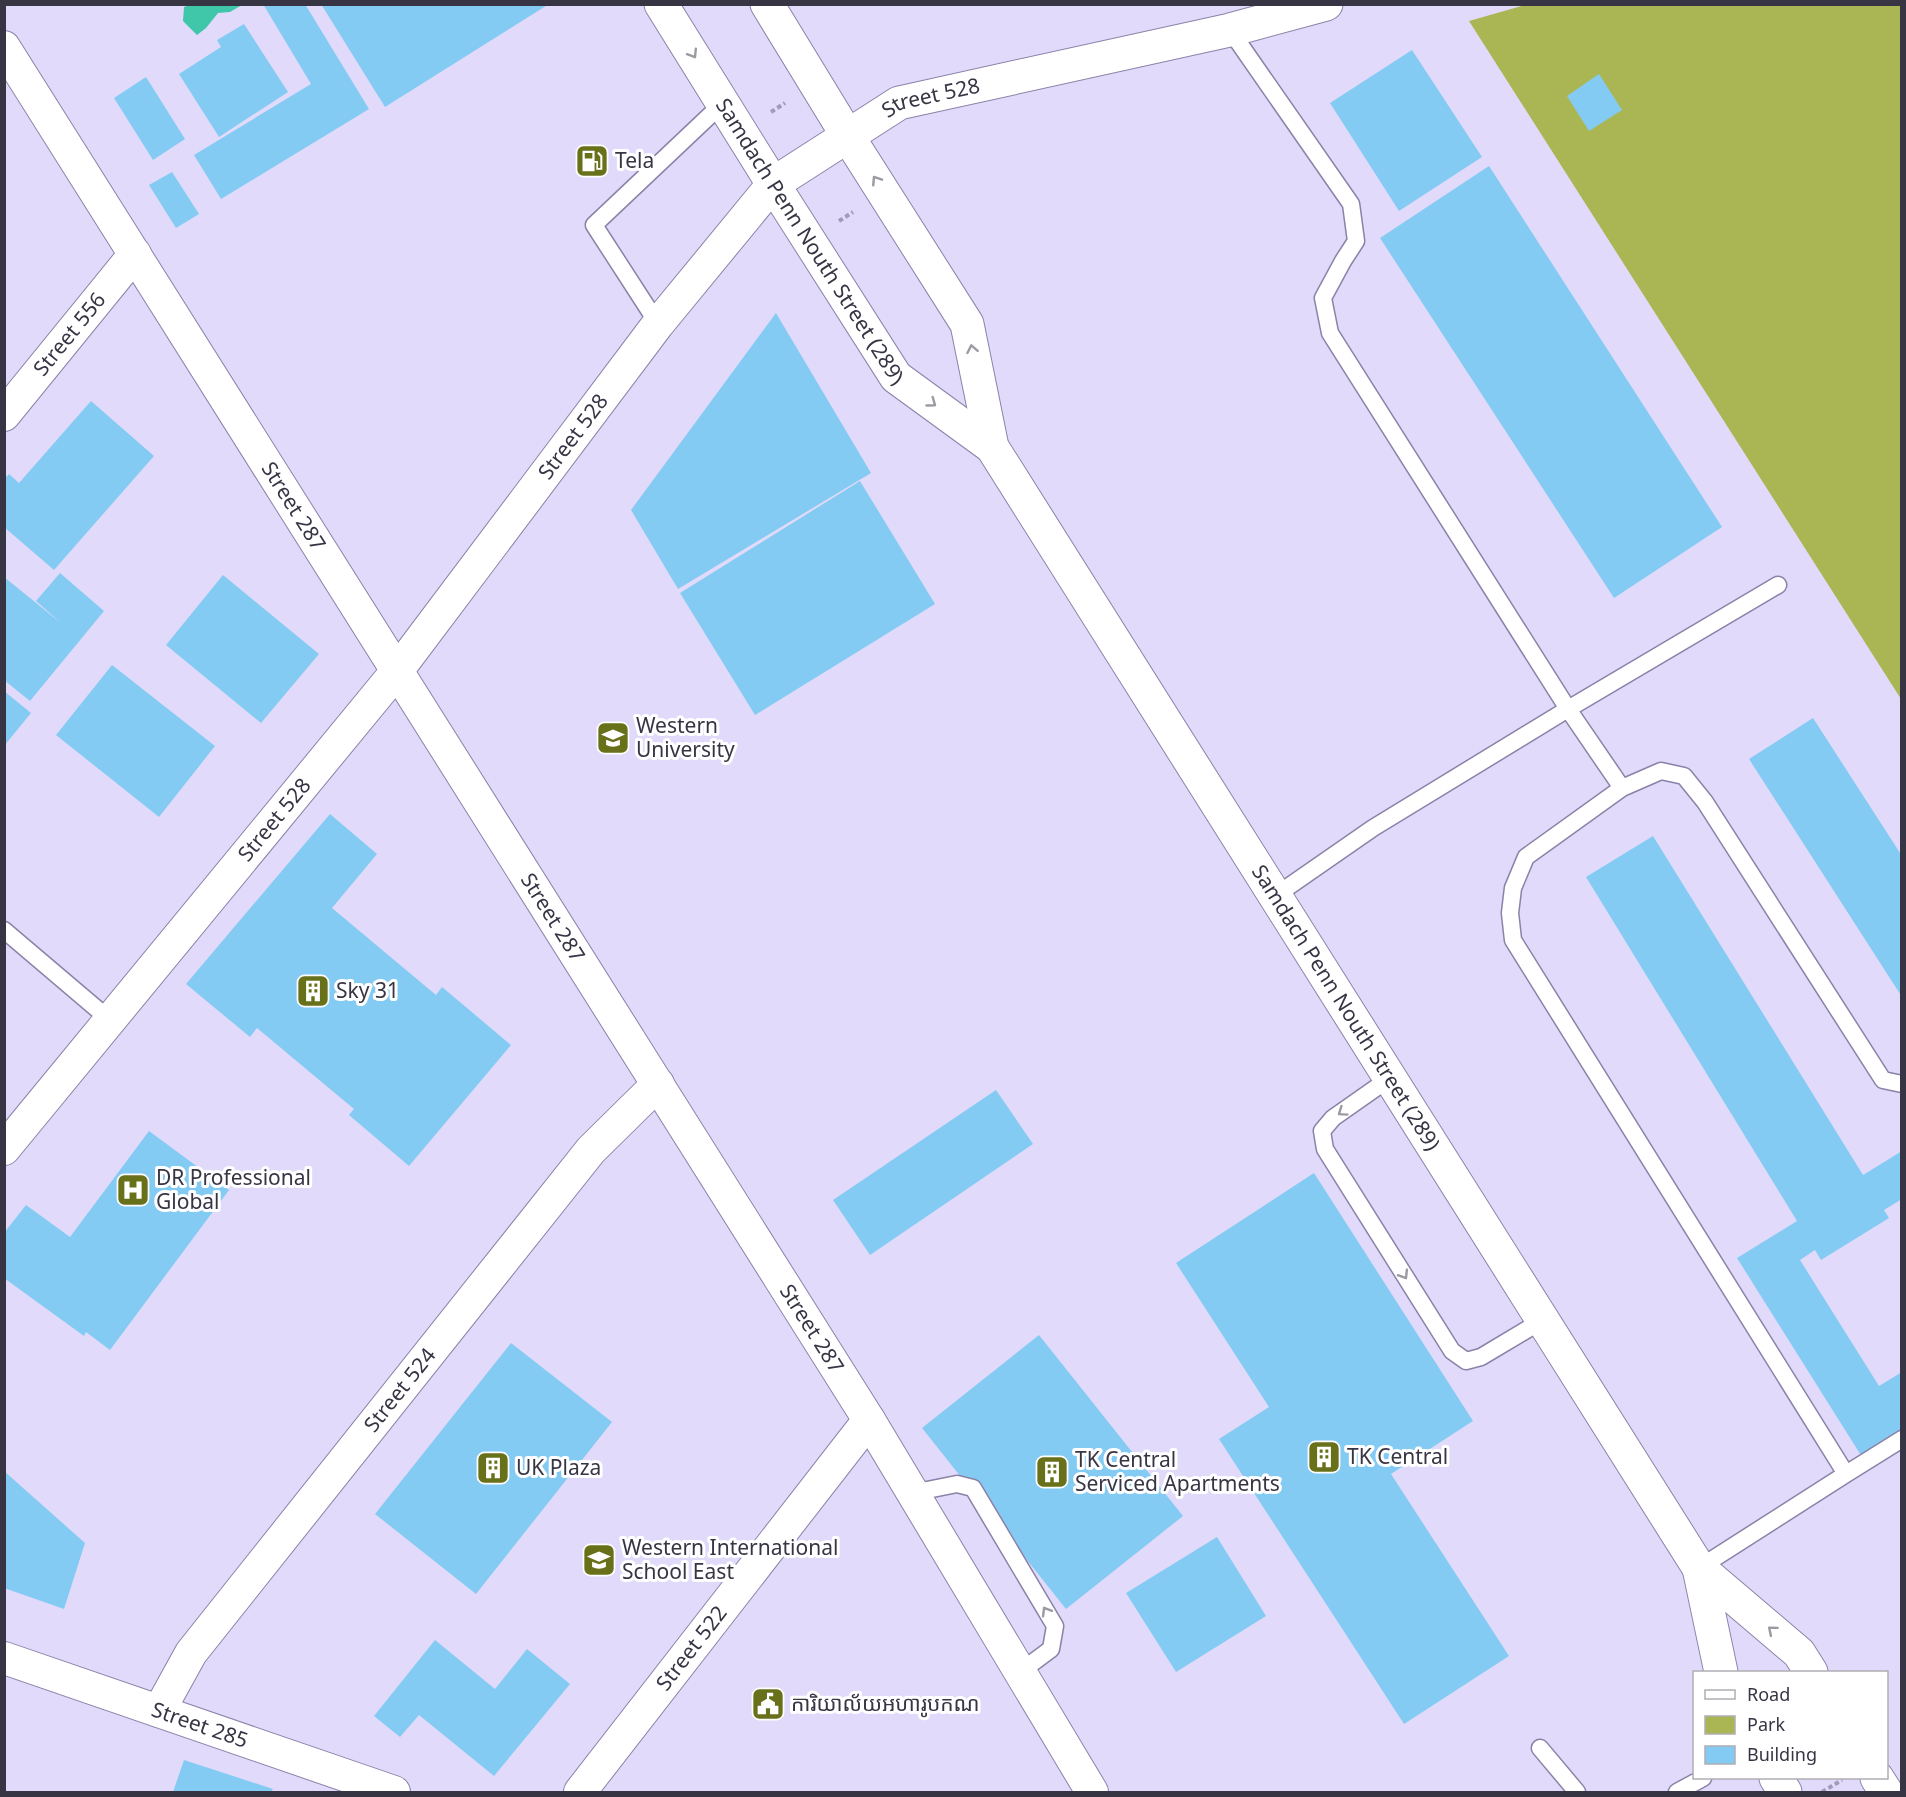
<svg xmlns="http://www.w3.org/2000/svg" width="1906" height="1797" viewBox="0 0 1906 1797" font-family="Georgia,'Noto Sans Khmer',serif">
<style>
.green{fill:#aab653}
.water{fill:#40c7aa}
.building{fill:#84cbf4}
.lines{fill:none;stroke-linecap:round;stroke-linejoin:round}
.lane-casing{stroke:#8b82a8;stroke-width:19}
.street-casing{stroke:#8b82a8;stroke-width:34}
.secondary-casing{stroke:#8b82a8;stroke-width:35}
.path{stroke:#a09bb6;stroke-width:4;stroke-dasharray:4.5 3;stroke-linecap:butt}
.lane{stroke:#fff;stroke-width:16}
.street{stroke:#fff;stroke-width:32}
.secondary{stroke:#fff;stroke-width:33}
.oneway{stroke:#9b9aa2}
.labels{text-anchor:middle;stroke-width:6;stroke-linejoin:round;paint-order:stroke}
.street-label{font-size:21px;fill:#373444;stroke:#fff}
.poi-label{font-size:21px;fill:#373444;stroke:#fff;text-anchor:start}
</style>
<rect width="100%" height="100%" fill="#e1dafb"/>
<!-- green -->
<path class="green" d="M1529,4L1901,5V699L1469,21Z"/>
<!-- water -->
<path class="water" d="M190,5L242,4V5L230,12L218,13L206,28L197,35L183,21L184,7Z"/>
<!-- building -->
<path class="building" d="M263,4H305L369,109L221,199L194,155L311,84Z
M321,4H549L385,107Z
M244,24L288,92L219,137L179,74L221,47L217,40Z
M1412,50L1482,157L1399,211L1330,103Z
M1599,74L1622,110L1589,131L1567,96Z
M146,77L185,139L153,160L114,98Z
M1489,166L1722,527L1614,598L1380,238Z
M172,172L199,214L176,228L149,185Z
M776,313L871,473L678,589L631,510Z
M91,401L154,456L54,570L4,527V479L9,474L19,483Z
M860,481L935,604L755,715L680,593Z
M60,573L104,611L30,701L4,680V577L61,623L36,601Z
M223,575L319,654L261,723L166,645Z
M112,665L215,746L159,817L56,735Z
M4,691L31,713L4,746Z
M1813,718L1902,856V997L1749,759Z
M330,814L377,854L332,908L436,995L442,987L511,1045L409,1166L349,1115L354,1109L257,1028L250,1037L186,984Z
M1653,836L1863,1175L1902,1151V1199L1884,1210L1889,1218L1821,1260L1815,1250L1800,1260L1879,1386L1902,1372V1433L1862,1457L1737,1258L1797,1221L1586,877Z
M996,1090L1033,1144L870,1255L833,1200Z
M149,1131L229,1190L110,1350L86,1332L84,1336L4,1278V1233L26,1205L70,1237Z
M1314,1173L1473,1421L1391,1474L1509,1656L1404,1724L1219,1439L1269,1407L1176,1263Z
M1039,1335L1183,1516L1066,1609L922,1428Z
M511,1343L612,1422L476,1594L375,1514Z
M4,1471L85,1543L64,1609L4,1588Z
M1217,1537L1266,1616L1176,1672L1126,1593Z
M435,1640L495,1689L527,1649L570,1684L494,1776L419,1715L400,1737L374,1716Z
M184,1760L273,1789L271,1792H173Z"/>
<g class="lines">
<!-- lane casing -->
<g class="lane-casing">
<path id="lane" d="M1230,30L1351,204L1356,241L1343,261L1323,298L1330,333L1568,709L1622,788
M658,324L594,225L723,103
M1275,896L1373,828L1568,709L1778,585
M4,930L110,1020
M1390,1078L1333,1118L1322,1131L1325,1149L1452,1351L1466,1361L1481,1357L1543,1320
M1846,1474L1902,1439
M912,1493L957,1484L973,1488L1055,1626L1051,1649L1020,1672
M1699,1568L1846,1474L1513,940L1510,913L1513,888L1526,857L1622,788L1661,771L1684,776L1705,802L1883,1080L1902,1084
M1540,1748L1577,1792
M1677,1792L1703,1778"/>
</g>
<!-- street casing -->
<g class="street-casing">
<g id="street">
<path id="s1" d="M4,47L869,1420L1092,1792"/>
<path id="s2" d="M4,415L135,254"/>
<path id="s3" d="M4,1149L397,671L658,324L773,184"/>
<path id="s4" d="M4,1658L394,1792"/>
<path id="s5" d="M159,1711L191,1653L591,1150L658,1084"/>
<path id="s6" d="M580,1792L869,1420"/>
</g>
</g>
<!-- secondary casing -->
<g class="secondary-casing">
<g id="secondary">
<path id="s7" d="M661,4L773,184L896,377L992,447"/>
<path id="s8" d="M767,4L847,135L967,324L992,447L1699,1568L1799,1653L1811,1672"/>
<path id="s9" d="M773,184L899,103L1230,30L1326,4"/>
<path d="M1699,1568L1721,1672"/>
<path d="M1776,1778L1785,1792"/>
<path d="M1877,1778L1886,1792"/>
</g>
</g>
<!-- path -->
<path class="path" d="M771,112L785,103
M839,221L853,212
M1822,1792L1842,1780"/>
<!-- lane -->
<use href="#lane" class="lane"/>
<!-- street -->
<use href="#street" class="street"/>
<!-- secondary -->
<use href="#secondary" class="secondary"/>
</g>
<!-- one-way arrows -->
<defs><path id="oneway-chevron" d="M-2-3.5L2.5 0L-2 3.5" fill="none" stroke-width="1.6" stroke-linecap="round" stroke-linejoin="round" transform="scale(1.5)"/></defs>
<g class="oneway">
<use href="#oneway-chevron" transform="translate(693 54) rotate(58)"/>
<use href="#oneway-chevron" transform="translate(876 180) rotate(-123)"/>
<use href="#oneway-chevron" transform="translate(972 349) rotate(-101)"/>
<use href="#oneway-chevron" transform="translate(932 403) rotate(36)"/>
<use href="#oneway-chevron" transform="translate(1342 1112) rotate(145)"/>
<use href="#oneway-chevron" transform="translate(1404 1275) rotate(58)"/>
<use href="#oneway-chevron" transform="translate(1046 1611) rotate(-121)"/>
<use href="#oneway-chevron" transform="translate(1772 1630) rotate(-140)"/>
</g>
<!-- icons -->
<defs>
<g id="fuel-square" transform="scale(1.725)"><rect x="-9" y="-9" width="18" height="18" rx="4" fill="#68711a" stroke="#fff"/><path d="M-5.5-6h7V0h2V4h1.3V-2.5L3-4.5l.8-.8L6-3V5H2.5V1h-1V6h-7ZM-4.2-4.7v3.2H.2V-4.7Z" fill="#fff"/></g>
<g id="school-square" transform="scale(1.725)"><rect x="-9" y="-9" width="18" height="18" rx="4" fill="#68711a" stroke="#fff"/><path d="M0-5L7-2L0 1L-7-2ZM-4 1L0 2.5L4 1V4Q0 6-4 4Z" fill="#fff"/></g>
<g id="building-square" transform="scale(1.725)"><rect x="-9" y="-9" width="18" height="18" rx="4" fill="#68711a" stroke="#fff"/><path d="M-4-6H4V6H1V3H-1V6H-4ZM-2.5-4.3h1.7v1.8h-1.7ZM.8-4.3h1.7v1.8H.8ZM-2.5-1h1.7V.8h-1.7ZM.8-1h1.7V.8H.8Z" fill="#fff"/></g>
<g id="hospital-square" transform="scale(1.725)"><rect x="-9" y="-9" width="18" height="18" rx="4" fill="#68711a" stroke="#fff"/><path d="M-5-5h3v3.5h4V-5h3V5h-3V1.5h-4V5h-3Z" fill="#fff"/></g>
<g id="civic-square" transform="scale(1.725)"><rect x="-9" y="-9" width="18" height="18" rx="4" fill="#68711a" stroke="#fff"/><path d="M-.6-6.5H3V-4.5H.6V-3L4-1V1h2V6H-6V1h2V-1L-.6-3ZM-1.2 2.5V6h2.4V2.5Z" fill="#fff"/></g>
</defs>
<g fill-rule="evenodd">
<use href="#fuel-square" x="592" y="161"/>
<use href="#school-square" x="613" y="738"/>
<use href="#building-square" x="313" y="991"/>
<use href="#hospital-square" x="133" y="1190"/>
<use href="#building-square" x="1324" y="1457"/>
<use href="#building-square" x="493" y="1468"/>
<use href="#building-square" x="1052" y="1472"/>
<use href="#school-square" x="599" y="1560"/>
<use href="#civic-square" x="768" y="1704"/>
</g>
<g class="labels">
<!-- street labels -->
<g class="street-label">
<text dy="7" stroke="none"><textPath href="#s9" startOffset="182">Street 528</textPath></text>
<text dy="7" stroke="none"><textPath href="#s7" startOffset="280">Samdach Penn Nouth Street (289)</textPath></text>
<text dy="7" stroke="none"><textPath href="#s2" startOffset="104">Street 556</textPath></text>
<text dy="7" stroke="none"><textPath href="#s3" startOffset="912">Street 528</textPath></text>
<text dy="7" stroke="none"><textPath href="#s1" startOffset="543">Street 287</textPath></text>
<text dy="7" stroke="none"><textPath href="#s3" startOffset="426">Street 528</textPath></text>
<text dy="7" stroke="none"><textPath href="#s1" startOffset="1029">Street 287</textPath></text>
<text dy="7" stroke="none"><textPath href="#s8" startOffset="1166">Samdach Penn Nouth Street (289)</textPath></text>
<text dy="7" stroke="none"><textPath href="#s1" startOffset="1515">Street 287</textPath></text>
<text dy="7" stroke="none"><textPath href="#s5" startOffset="402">Street 524</textPath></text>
<text dy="7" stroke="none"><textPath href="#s6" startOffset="182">Street 522</textPath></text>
<text dy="7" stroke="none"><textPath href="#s4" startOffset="207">Street 285</textPath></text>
</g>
<!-- poi labels -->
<g class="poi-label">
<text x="615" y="168">Tela</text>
<text x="636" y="733">Western<tspan x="636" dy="24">University</tspan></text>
<text x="336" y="998">Sky 31</text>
<text x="156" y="1185">DR Professional<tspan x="156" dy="24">Global</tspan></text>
<text x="1347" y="1464">TK Central</text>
<text x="1075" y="1467">TK Central<tspan x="1075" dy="24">Serviced Apartments</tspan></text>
<text x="516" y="1475">UK Plaza</text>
<text x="622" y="1555">Western International<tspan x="622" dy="24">School East</tspan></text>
<text x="791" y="1711">ការិយាល័យអហារូបកណ</text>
</g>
</g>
<!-- border -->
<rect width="1906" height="1797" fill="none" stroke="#373444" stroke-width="12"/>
<!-- legend -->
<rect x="1693" y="1671" width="195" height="108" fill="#ffffff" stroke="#afaeb4" stroke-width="1.5"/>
<rect x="1705" y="1690" width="30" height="9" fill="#ffffff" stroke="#afaeb4" stroke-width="1.5"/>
<text x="1747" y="1701" font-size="18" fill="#373444">Road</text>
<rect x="1705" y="1716" width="30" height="18" fill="#aab653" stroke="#afaeb4" stroke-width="1.5"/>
<text x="1747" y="1731" font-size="18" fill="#373444">Park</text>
<rect x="1705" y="1746" width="30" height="18" fill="#84cbf4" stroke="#afaeb4" stroke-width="1.5"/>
<text x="1747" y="1761" font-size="18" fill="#373444">Building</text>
</svg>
